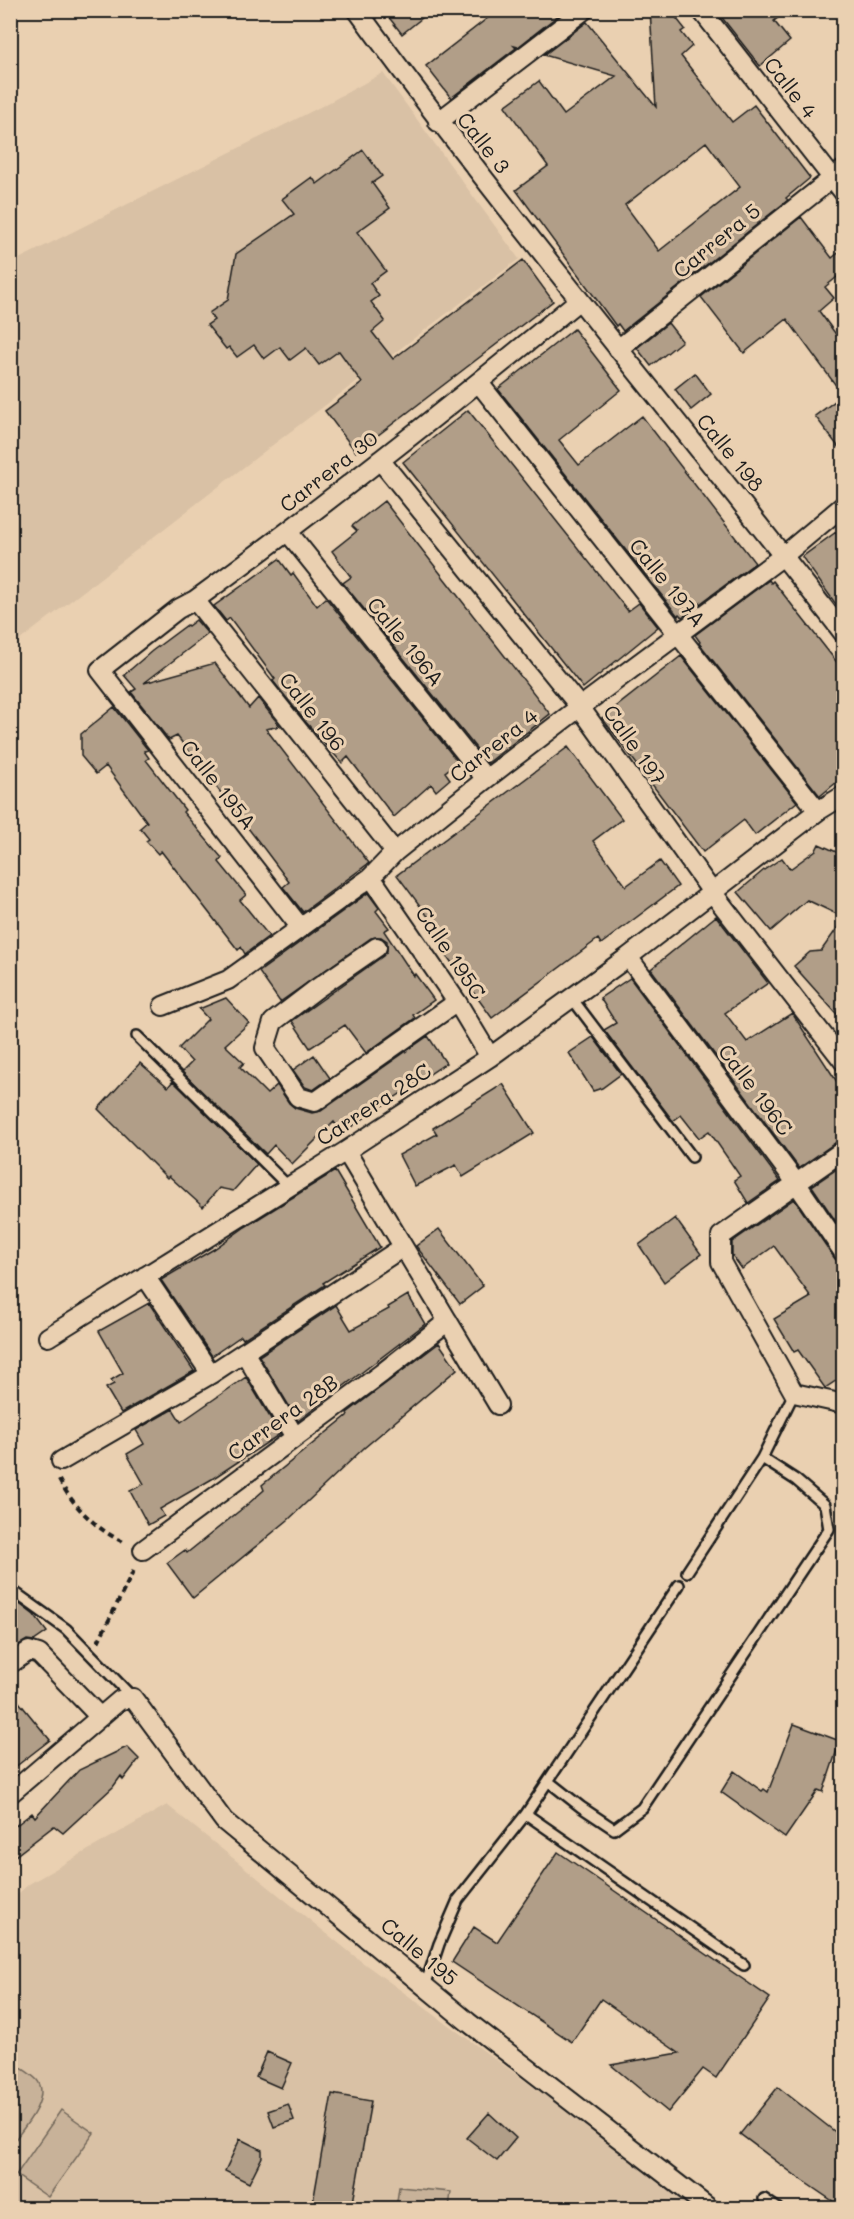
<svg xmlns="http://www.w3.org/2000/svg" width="854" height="2219" viewBox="0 0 854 2219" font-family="Mali,sans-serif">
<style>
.built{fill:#d9c1a5}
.green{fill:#c8b299;stroke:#72675a;stroke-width:1.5}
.building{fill:#b19e88;stroke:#1c1c1c;stroke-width:1.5;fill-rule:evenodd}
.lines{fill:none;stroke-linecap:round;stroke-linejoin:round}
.service-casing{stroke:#1c1c1c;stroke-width:14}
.minor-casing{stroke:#1c1c1c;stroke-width:22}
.path{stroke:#1c1c1c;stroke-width:4;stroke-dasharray:6 4.5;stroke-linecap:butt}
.service{stroke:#ead0b1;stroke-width:9}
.minor{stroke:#ead0b1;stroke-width:18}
.labels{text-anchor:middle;stroke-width:6;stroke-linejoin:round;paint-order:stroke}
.street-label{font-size:21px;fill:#1c1c1c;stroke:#ead0b1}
</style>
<rect width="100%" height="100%" fill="#ead0b1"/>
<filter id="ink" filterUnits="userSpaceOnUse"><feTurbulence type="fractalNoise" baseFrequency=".0167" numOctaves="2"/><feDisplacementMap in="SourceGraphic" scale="12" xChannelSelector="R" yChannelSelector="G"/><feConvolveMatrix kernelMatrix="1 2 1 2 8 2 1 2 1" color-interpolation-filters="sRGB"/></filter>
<g filter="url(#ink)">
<!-- built -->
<path class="built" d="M383,73L519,259L266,450L11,647V263L326,104Z
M167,1805L362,1962L675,2190L697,2208H11L10,1901L29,1884Z"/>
<!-- green -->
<path class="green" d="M11,2061C19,2067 31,2073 37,2080C52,2098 21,2131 11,2145Z
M61,2110L94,2133L48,2197L16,2175Z
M399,2187L451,2192L449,2208H396Z"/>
<!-- building -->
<path class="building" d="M383,10H432L402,34Z
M498,10H565L518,47L514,46L516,48L451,98L426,66Z
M650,10H670L685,29L681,32L692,46L681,56L732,122L754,105L810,178L786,198L788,200L623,331L618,324L616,326L516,190L548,166L505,106L539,81L564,115L616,76L544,55L587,22L656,107ZM706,142L740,187L659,251L625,205Z
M716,10H788L774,21L790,41L760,66Z
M363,150L382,176L372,183L390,208L357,232L386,271L370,283L379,296L371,302L385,321L372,332L393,359L523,260L553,301L356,452L325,411L362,383L339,351L319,365L306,348L290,360L280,347L264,359L254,345L237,357L229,347L226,349L207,325L214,320L209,313L228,300L236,254L294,214L282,199L312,177L317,184Z
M801,217L832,258L843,249V272L825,287L834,298L819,311L843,344V453L815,416L843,395L787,319L744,353L701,297Z
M668,323L682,341L651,366L637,348Z
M574,329L621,390L559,440L579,465L642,416L755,563L682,617L679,614L678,616L498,389Z
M695,373L711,394L691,410L675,389Z
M468,410L628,611L639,603L658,627L583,688L403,462Z
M384,501L550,714L488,763L343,583L351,577L332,551L357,531L352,526Z
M836,532L843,542V614L802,557Z
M279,559L291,575L293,573L317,606L326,598L458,762L445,772L450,779L436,791L431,784L394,817L348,757L342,763L304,720L273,681L275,679L230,618L226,621L214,606Z
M769,580L771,583L773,581L843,670V777L820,796L699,643L700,642L695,635Z
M196,620L208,634L144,683L215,663L249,708L258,698L280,726L266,729L369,863L303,912L283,887L289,882L265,850L177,736L169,740L131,692L136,689L124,675L152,651L187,625L188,626Z
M681,656L797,802L755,835L744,820L703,852L602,718Z
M114,707L148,750L144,751L149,758L146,760L185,810L183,812L222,858L219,862L246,895L240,900L269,936L245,954L241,947L238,950L161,851L158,854L146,841L149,839L140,828L147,822L106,766L96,774L81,756V734Z
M568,747L622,819L593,841L626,886L660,861L678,886L601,944L598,939L492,1018L446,955L453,950L397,875Z
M819,844L843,855V917L807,900L771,931L738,892L764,870L782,858L790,869L816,850Z
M368,893L379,908L376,911L389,928L384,931L414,976L415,974L434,1000L413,1015L415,1018L366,1053L345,1025L310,1048L292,1021L383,956L387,951V941L381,937L371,938L280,1002L259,972Z
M716,916L768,983L725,1013L747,1042L792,1013L843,1091V1139L838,1141L799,1168L651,969Z
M843,920V1021L794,966L810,952L821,951Z
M630,978L780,1181L748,1203L734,1180L740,1176L709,1131L699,1138L681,1115L673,1121L604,1030L616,1023L600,998Z
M226,998L249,1023L225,1045L244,1063L240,1067L267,1094L277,1085L289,1103L295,1108L312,1113L321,1111L428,1036L446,1063L342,1133L334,1122L292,1164L274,1145L266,1154L182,1072L192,1062L179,1048L208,1019L199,1009Z
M593,1037L621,1074L602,1088L593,1091L569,1053Z
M314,1055L330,1078L313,1090L305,1087L293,1070Z
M140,1063L168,1087L173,1081L257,1164L233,1191L219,1188L203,1207L169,1176L167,1178L98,1109Z
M503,1084L534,1133L463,1177L456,1165L415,1186L399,1155L437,1134L433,1128Z
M840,1167L843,1172V1232L812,1186Z
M335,1171L380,1247L323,1283L325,1285L243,1339L241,1336L212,1356L161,1280L214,1249L245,1227Z
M794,1199L835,1259L843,1264V1376L825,1388L798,1350L794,1352L774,1319L811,1297L774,1246L742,1269L732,1255V1242Z
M675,1218L701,1254L664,1282L639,1245Z
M439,1229L483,1286L460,1304L416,1246Z
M408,1295L425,1324L298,1421L259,1356L336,1305L351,1330L389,1309L388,1307Z
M149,1303L194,1371L121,1413L106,1388L114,1384L111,1380L123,1373L99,1331Z
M439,1343L457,1369L364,1448L288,1520L193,1598L167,1563L185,1550L187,1553L248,1504L264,1490L262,1485L348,1415L347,1413Z
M246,1377L280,1434L212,1479L160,1509L164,1516L148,1525L130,1491L144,1484L127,1454L144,1444L136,1430L173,1409L181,1422Z
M17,1602L34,1615L47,1632L34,1641L27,1640L10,1650V1607Z
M10,1691L50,1740L10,1771Z
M794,1724L840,1741L823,1792L818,1790L785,1838L721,1792L734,1771L762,1791L764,1789L768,1792Z
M127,1747L139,1759L123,1780L121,1776L113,1787L63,1833L54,1826L10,1860V1830L32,1813L35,1817L79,1770Z
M558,1852L770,1998L716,2078L703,2069L668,2112L611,2065L679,2053L601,1999L572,2042L452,1962L474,1927L497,1942Z
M267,2052L292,2063L281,2088L256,2077Z
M778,2087L843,2138V2208L800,2179L740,2134Z
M332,2094L371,2101L352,2208H312Z
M288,2104L294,2120L274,2127L268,2111Z
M489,2113L516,2138L497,2161L467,2138Z
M240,2139L262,2150V2157L249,2183L225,2171Z"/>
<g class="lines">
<!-- service casing -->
<g class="service-casing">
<path id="service" d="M571,997L692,1157
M137,1036L288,1186
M687,1572L762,1458
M10,1589L66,1629L133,1698
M548,1781L581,1807L614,1829L642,1808L829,1529L825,1505L796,1480L762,1458L794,1393
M526,1814L679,1585
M425,1986L439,1944L458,1900L526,1814L744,1965
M764,2199L777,2208"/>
</g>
<!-- minor casing -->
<g class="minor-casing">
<path id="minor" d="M357,10C512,223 683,425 844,634
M701,10L844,193
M438,122L584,10
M618,349L844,169
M479,383L818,811
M380,460L580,707L712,892L844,1062
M288,532L486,779
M195,600L395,852
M371,877L457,1002L490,1057
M301,928L100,670L178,609L195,600C326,505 453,404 578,301
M377,947L316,989L273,1022L265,1048L298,1097L315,1102L457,1002
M628,957L797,1184L844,1253
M163,1006L228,980L371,877L395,852L486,779L580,707L783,556L844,505
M844,1150L721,1236V1262L794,1393L844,1404
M346,1151L498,1405
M145,1276L211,1374
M48,1337L346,1151L490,1057L628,957L818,811L844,795
M244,1352L295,1437
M61,1461L211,1374L403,1247
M143,1550L382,1373L448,1321
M10,1664L29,1651L39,1654L100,1717
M10,1794L120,1700L133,1698L224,1821L468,2022L709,2208"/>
</g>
<!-- path -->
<path class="path" d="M59,1480C73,1506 99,1532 126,1543
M98,1642L135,1568"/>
<!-- service -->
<use href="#service" class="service"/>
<!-- minor -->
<use href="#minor" class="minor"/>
</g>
</g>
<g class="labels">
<!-- street labels -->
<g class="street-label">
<text transform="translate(790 88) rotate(52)" y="7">Calle 4</text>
<text transform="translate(483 143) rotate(52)" y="7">Calle 3</text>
<text transform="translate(717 241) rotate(-39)" y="7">Carrera 5</text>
<text transform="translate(730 453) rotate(51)" y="7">Calle 198</text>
<text transform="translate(329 472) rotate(-38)" y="7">Carrera 30</text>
<text transform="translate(667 583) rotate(51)" y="7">Calle 197A</text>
<text transform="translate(405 642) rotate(51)" y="7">Calle 196A</text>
<text transform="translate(312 712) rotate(52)" y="7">Calle 196</text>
<text transform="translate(634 745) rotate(55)" y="7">Calle 197</text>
<text transform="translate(494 746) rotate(-38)" y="7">Carrera 4</text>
<text transform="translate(218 785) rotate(52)" y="7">Calle 195A</text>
<text transform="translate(450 953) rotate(56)" y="7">Calle 195C</text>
<text transform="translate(755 1090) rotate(53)" y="7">Calle 196C</text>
<text transform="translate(374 1105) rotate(-33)" y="7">Carrera 28C</text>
<text transform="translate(283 1418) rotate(-36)" y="7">Carrera 28B</text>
<text transform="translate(419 1952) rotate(40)" y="7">Calle 195</text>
</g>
</g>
<!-- margin -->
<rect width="854" height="2219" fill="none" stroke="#ead0b1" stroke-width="36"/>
<rect x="18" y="18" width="818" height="2183" fill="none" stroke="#1c1c1c" stroke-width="2" filter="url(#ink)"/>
</svg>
